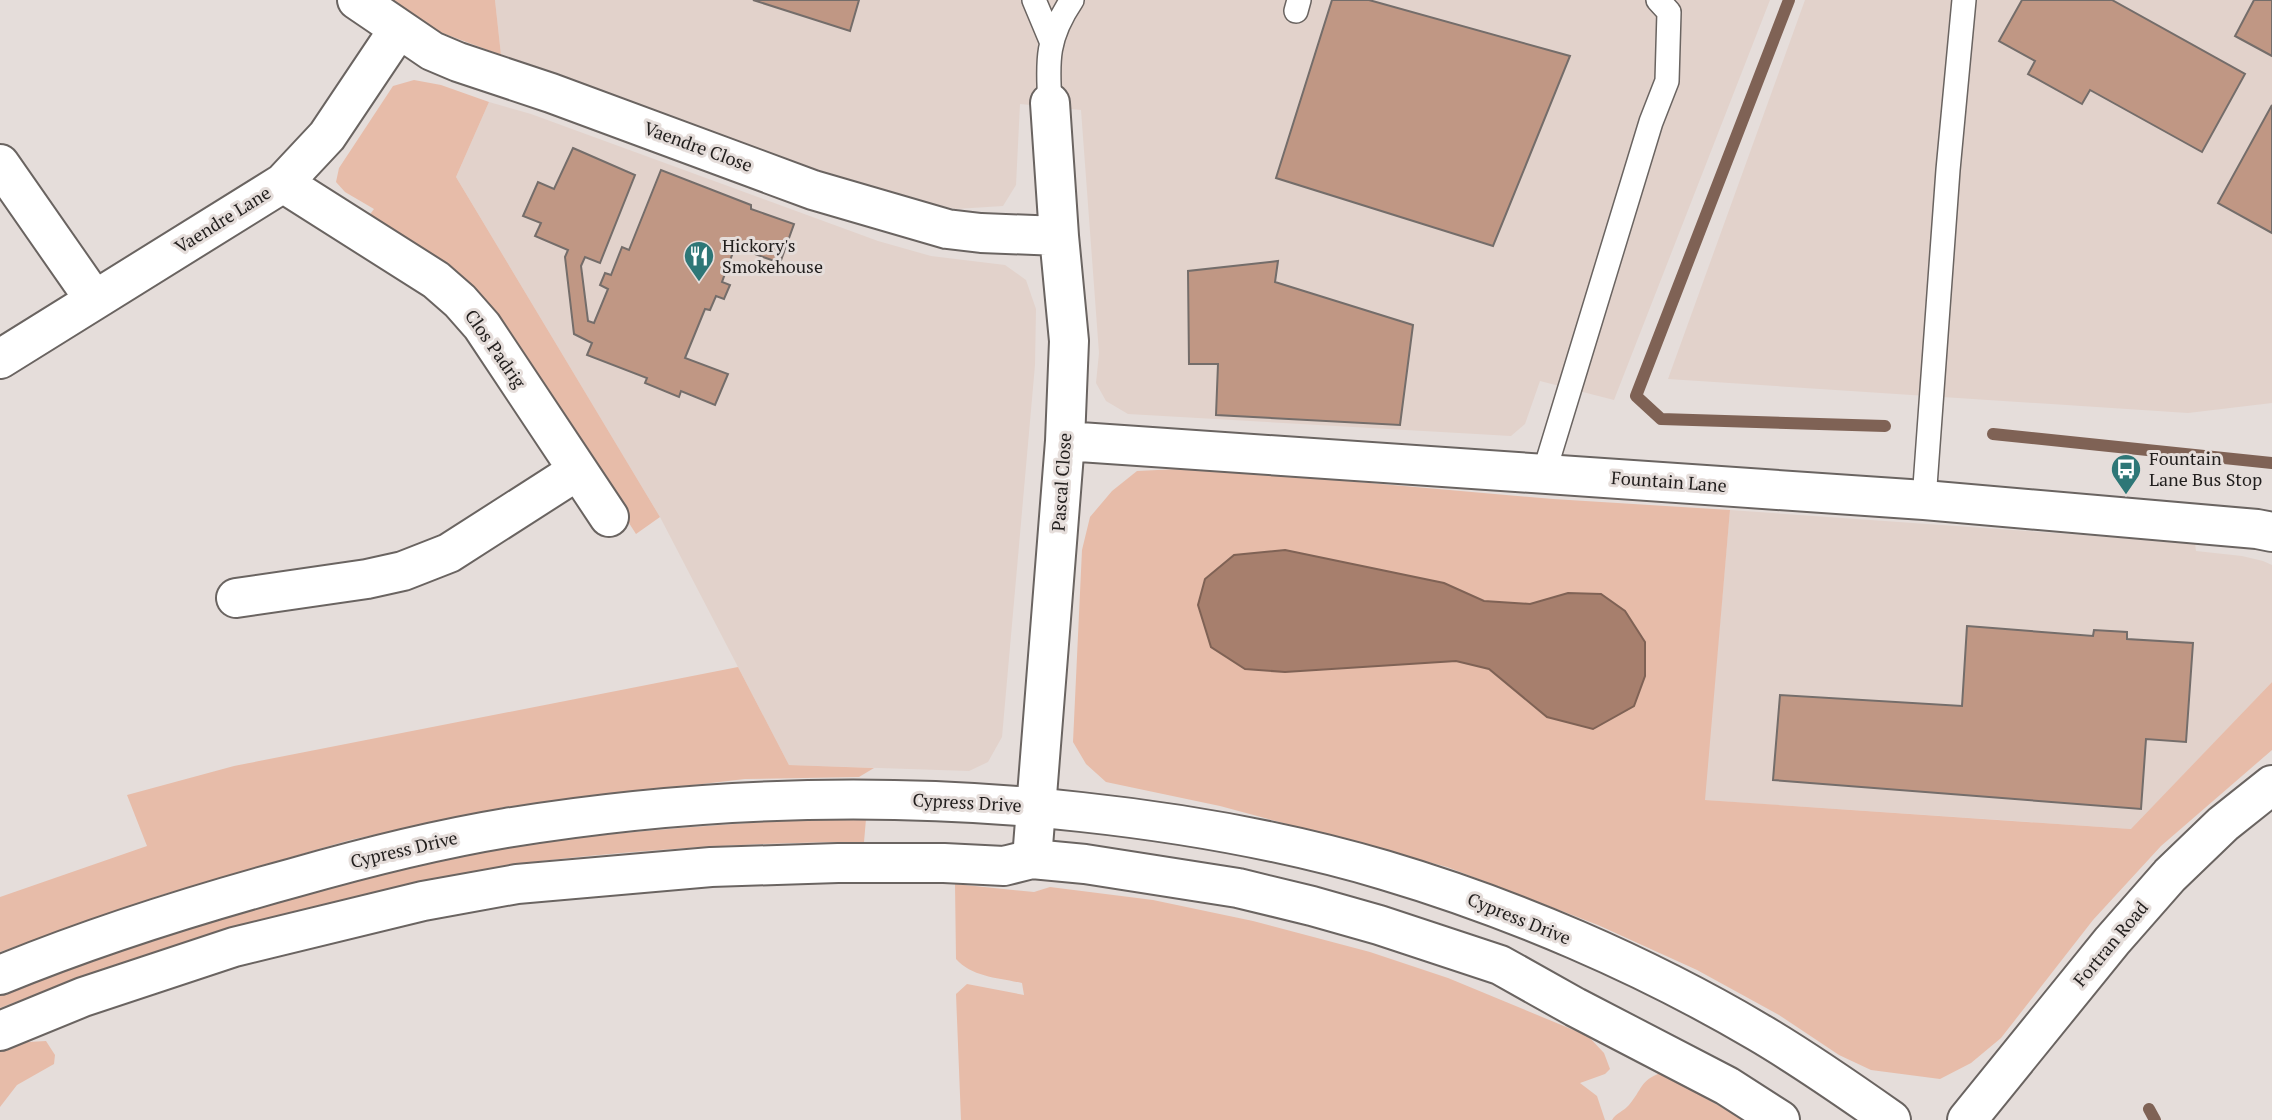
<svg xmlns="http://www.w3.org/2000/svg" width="2272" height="1120" viewBox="0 0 2272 1120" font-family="'PT Serif',serif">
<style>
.built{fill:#e2d2cb}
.green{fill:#e7bca9}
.water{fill:#a77f6d;stroke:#7f6255;stroke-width:2}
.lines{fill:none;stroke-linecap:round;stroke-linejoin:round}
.stream{stroke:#7f6255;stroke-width:12}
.building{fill:#c09784;stroke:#746d6a;stroke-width:2}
.service-casing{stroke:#6a6461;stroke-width:26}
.minor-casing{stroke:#6a6461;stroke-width:42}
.tertiary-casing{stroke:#6a6461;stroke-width:42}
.service{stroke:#fff;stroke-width:23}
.minor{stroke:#fff;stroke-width:38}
.tertiary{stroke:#fff;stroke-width:38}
.labels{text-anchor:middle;stroke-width:6;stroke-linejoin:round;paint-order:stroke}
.street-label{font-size:18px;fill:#211e1d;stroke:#e5ddda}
.poi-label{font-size:18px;fill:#211e1d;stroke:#e5ddda;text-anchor:start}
</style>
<rect width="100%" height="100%" fill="#e5ddda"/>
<!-- built -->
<path class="built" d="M495,0H1770L1614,400L1540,381L1525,424L1511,436L1128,414L1106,401L1096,383L1099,353L1081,110L1020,104L1016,185L1003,206L956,209L881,193L501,55Z
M1805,0H2272V403L2188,413L1668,379Z
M489,102L531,114L878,241L931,256L1005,265L1026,280L1036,309L1035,365L1002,737L988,762L969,771L789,765L660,517L456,177Z
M1730,510L2195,543L2196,551L2242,556L2263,561L2272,565V682L2132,829L1704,800Z"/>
<!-- green -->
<path class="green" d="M391,0H495L501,55L437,31Z
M414,80L441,85L489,102L456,177L660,517L636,534L503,327L368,217L374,209L345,192L336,182L339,168L393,86Z
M1199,468L1553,499L1730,510L1705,800L2131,829L2272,682V750L2161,846L2093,920L2001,1038L1971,1063L1940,1079L1871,1070L1839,1055L1779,1015L1697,970L1598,925L1447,867L1220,806L1106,782L1086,764L1073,742L1082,550L1090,517L1112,491L1137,471Z
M738,667L789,765L874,768L859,777L745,779L505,807L350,840L158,896L0,952V897L147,846L127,795L234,766Z
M812,819H866L864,842C757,842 648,849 541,861C515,864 489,870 463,875C304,903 150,951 0,1008V993C174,931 351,872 533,843C556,839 579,838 602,835C672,828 742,823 812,819Z
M955,884L1034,892L1050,887L1153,900L1253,921L1370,952L1448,978L1588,1036L1604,1053L1610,1069L1605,1074L1580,1083L1597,1096L1605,1120H961L956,994L967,984L1024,995L1022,983C999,978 972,977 956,959Z
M46,1041L55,1055L54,1064L17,1085L0,1107V1048L28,1042Z
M1661,1073L1744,1120H1612C1616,1113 1624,1111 1629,1105C1642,1090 1640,1080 1661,1073Z"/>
<!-- water -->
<path class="water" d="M1285,550L1444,583L1484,601L1530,604L1568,593L1601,594L1625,611L1645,642V676L1634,706L1593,729L1547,717L1489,669L1456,661L1285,672L1245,669L1211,647L1198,605L1205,579L1234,555Z"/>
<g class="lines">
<!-- stream -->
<path class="stream" d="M1789,0L1636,396L1661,419L1885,426
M1993,434L2272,463
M2149,1109L2155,1120"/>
</g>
<!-- building -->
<path class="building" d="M753,0H859L850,31Z
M1332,0H1369L1570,56L1493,246L1276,178Z
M2022,0H2112L2245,74L2202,152L2090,90L2082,104L2028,74L2035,61L1999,41Z
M2254,0H2272V56L2235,36Z
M2272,105V233L2218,203Z
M573,148L635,175L600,263L585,257L581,266L588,321L594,323L608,289L600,285L605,273L611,275L622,247L629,250L661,170L751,205V209L794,224L780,263L735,247L722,282L730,285L724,299L716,296L710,310L705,309L685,358L728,374L715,405L681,391L679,397L645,383L647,378L587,355L592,343L574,334L565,257L568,250L535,236L541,223L523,216L538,182L554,189Z
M1278,261L1275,282L1413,325L1400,425L1216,415L1218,364H1189L1188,271Z
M1967,626L2093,636L2094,630L2127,632V639L2193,643L2186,742L2146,739L2141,809L1773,780L1780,695L1962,706Z"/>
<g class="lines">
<!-- service casing -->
<g class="service-casing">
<path id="service" d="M1034,0L1052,43
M1296,11L1299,0
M1050,103C1047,60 1047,37 1072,0
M1544,473L1651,122L1667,81L1669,12L1658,0
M1924,500L1948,170L1964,0"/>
</g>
<!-- minor casing -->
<g class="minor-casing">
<path id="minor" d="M357,0L432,51L458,62L551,93L813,190L947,229L981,233L1059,236
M0,164L94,299
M283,183L436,280L460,301L482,326L609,517
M0,359L283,183L327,136L398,30
M1065,441L1924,500L2257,529L2272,532
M236,598L367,579L403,571L449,553L577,471
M1032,859L1065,441L1069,341L1059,236L1050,103"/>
</g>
<!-- tertiary casing -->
<g class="tertiary-casing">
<path id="tertiary" d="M0,975C95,936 194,905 293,878C363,858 434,840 506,828C696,797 890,791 1081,812C1183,823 1286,841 1384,870C1512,908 1643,964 1758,1032C1804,1059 1847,1089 1891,1120
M0,1031L83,997L234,947L423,901L517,884L711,867L838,863H944L1004,866L1032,859L1085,864L1238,888L1312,906L1379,925L1500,965L1575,1007L1727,1086L1780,1120
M1967,1120L2112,941L2170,875L2223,824L2272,785"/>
</g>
<!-- service -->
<use href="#service" class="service"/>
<!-- minor -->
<use href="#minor" class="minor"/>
<!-- tertiary -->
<use href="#tertiary" class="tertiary"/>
</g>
<!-- icons -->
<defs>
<g id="restaurant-pin" transform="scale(1.575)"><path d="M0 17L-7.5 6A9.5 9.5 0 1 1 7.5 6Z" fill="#2e7777" stroke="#e5ddda"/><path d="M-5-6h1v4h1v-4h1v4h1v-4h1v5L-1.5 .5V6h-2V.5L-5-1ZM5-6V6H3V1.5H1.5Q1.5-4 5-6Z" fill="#fff"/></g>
<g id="bus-pin" transform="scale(1.575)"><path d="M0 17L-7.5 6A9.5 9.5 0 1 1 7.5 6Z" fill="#2e7777" stroke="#e5ddda"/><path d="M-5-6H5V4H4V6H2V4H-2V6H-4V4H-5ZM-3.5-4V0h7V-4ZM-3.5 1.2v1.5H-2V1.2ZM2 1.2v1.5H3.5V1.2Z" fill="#fff"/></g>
</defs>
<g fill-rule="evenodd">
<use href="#restaurant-pin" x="699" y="256"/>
<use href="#bus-pin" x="2126" y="469"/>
</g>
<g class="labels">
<!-- street labels -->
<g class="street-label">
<text transform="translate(698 147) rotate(20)" y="6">Vaendre Close</text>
<text transform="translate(223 220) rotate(-32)" y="6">Vaendre Lane</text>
<text transform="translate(495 349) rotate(55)" y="6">Clos Padrig</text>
<text transform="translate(1062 482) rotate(-86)" y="6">Pascal Close</text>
<text transform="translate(1669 482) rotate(4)" y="6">Fountain Lane</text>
<text transform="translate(967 803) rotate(3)" y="6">Cypress Drive</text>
<text transform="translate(404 850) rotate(-13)" y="6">Cypress Drive</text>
<text transform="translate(1519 919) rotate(22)" y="6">Cypress Drive</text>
<text transform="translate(2111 944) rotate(-50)" y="6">Fortran Road</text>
</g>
<!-- poi labels -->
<g class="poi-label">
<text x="722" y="252">Hickory's<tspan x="722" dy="21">Smokehouse</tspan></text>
<text x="2149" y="465">Fountain<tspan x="2149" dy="21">Lane Bus Stop</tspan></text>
</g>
</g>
</svg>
